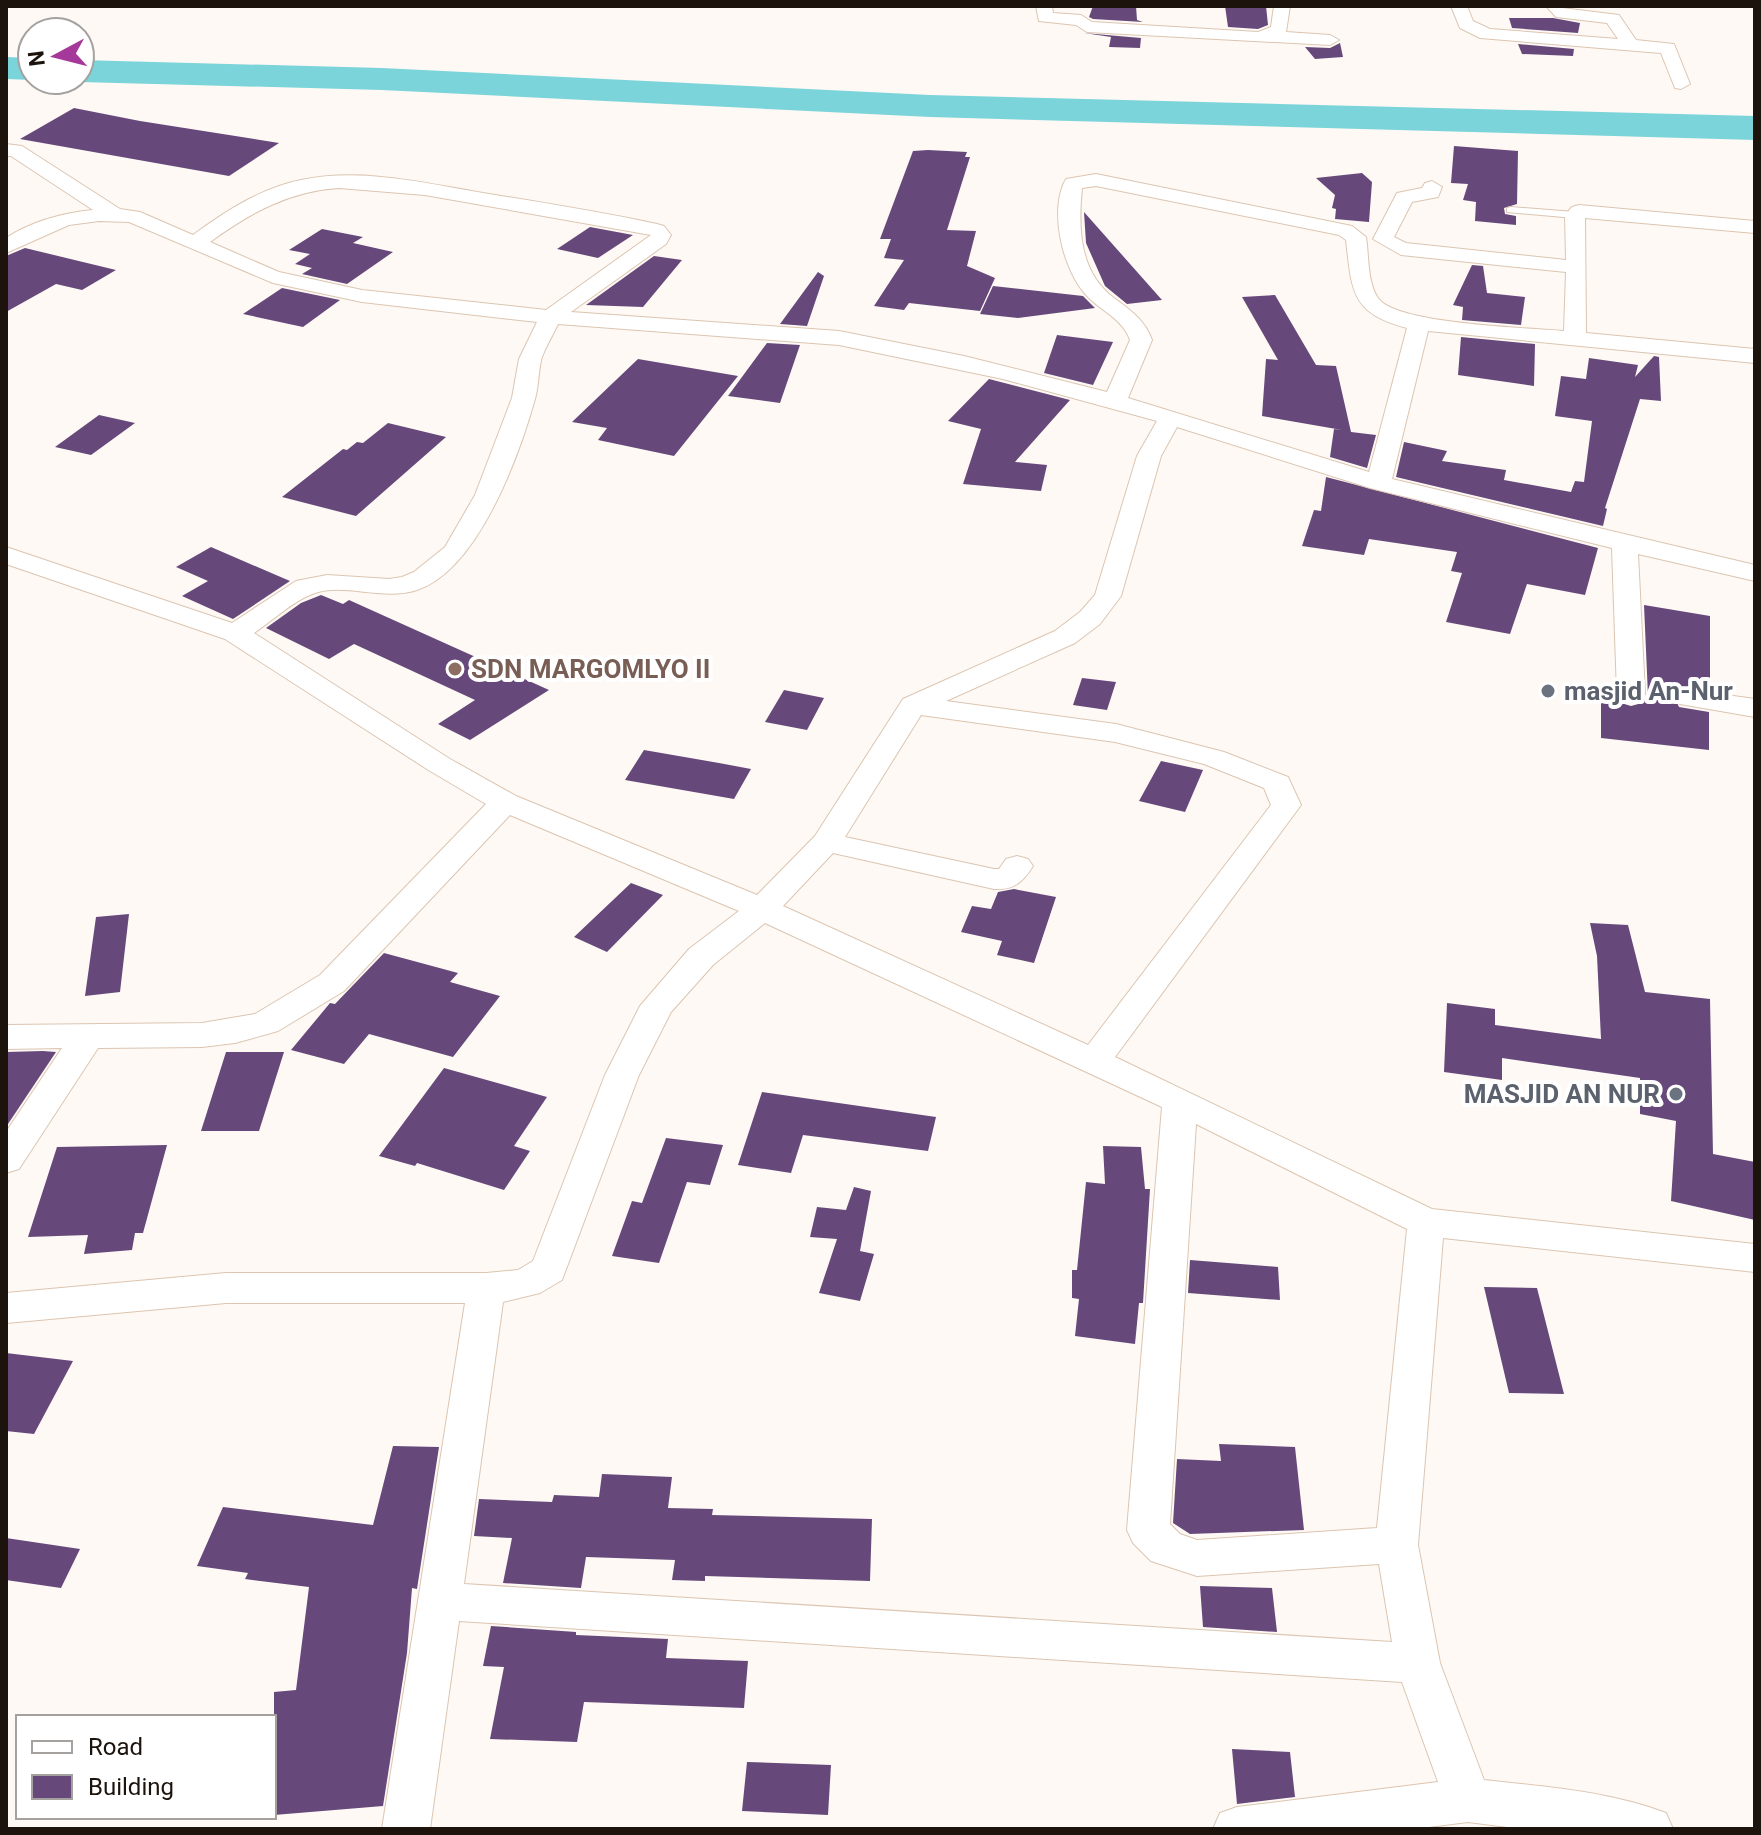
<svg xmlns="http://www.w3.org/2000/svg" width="1761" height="1835" viewBox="0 0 1761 1835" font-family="Roboto,sans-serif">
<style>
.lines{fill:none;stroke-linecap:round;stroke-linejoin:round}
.river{fill:#7bd4d9;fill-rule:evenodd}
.building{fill:#66497a}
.lane-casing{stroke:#dcc5b1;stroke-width:2}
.street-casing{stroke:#dcc5b1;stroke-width:2}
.lane{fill:#fff;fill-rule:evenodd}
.street{fill:#fff;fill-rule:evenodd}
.education-dot{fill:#8d6e63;stroke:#fff;stroke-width:3}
.worship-dot{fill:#6b7280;stroke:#fff;stroke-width:3}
.labels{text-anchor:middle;stroke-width:8;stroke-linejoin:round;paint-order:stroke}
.education-label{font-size:26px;font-weight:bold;fill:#785e54;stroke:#fff;text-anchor:start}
.worship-label{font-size:26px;font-weight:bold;fill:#5b616d;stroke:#fff;text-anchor:start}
</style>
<rect width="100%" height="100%" fill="#fef9f5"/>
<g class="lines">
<!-- river -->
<path class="river" d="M6,57L32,58V80L6,79Z
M80,60L382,68L930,95L1755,116V140L930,117L382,90L80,82L72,80H80Z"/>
</g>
<!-- building -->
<path class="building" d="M1093,6H1136L1137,20L1143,22L1093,19L1089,17Z
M1225,6H1266L1268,25L1258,29L1228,27Z
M1509,18H1553L1580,23L1578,33L1512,28Z
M1084,33L1141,38L1140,48L1109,47L1111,37Z
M1340,43L1343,57L1315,59L1305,47L1330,48Z
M1518,44L1574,49L1573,56L1522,54Z
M74,108L140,121L279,143L229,176L20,139Z
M1454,146L1518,151L1517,204L1504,208L1505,214L1516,216V225L1475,221L1476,202L1463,200L1468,184L1451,183Z
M928,150L967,152L965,157H970L947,230L976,231L967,266L995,278L980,311L909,303L904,310L874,306L904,260L884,258L891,239H880L913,151Z
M1362,173L1372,182L1369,222L1335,219L1336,209L1332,208L1335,195L1316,178Z
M1084,212L1162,300L1127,304L1105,286L1086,243Z
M590,227L633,235L598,258L557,249Z
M322,229L363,237L353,243L393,252L347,284L302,274L312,268L295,264L310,254L289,250Z
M25,248L116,270L82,290L56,284L6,312V256Z
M654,256L682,260L643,307L586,305Z
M1472,265L1483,266L1487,293L1525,297L1521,325L1462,320L1463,307L1453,305Z
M818,272L824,276L807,326L780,324Z
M993,286L1083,296L1095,308L1018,318L980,314Z
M282,288L340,300L303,327L243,314Z
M1275,295L1316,365L1336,366L1351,432L1376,435L1367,468L1330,457L1334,429L1342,430L1262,416L1266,359L1278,360L1242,297Z
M1057,335L1113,342L1093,385L1044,373Z
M1461,337L1535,344L1534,386L1458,375Z
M767,343L800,345L780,403L728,396Z
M1654,356L1659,357L1661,401L1640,399L1605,508L1607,509L1603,526L1396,477L1404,442L1447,451L1442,461L1506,470L1504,480L1571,492L1575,481L1584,482L1592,421L1555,416L1561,376L1586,379L1589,358L1638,365L1635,377Z
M638,359L738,376L674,456L598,440L607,428L572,422Z
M989,379L1070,400L1015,462L1047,465L1041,491L963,484L981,429L948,421Z
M99,415L135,423L91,455L55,447Z
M388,423L446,437L356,516L282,497L343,449L347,450L357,442L363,443Z
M1326,477L1598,548L1585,595L1527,584L1510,634L1446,622L1462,573L1451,571L1457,552L1369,539L1364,555L1302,546L1314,510L1321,511Z
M211,547L269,572L290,581L233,619L182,596L208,581L176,567Z
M321,595L343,604L349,600L549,690L470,740L438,724L475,700L354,644L329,659L266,628L301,603Z
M1644,605L1710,616V690L1689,687L1679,689L1674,696L1679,707L1709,712V750L1601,738V697L1631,706L1642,703L1648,696Z
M1082,678L1116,682L1107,710L1073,705Z
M784,690L824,698L807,730L765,722Z
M644,750L719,763L751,769L734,799L625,780Z
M1161,761L1203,770L1185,812L1139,801Z
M631,883L663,895L607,952L574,937Z
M1014,889L1056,897L1034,963L997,955L1002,941L961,932L972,906L991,909L998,892Z
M129,914L120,992L85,996L96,917Z
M1590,923L1628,925L1645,992L1710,999L1713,1154L1755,1162V1220L1671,1201L1676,1121L1640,1114V1078L1502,1058V1080L1444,1072L1447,1003L1495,1009V1025L1601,1039L1597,956Z
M384,953L458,973L450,982L500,996L453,1057L369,1034L344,1064L291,1050L330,1003L335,1004Z
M43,1051L56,1052L6,1127V1052Z
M226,1052H284L259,1131H201Z
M444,1068L547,1097L514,1146L530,1151L504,1190L417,1163L415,1166L379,1156Z
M762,1092L936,1117L928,1151L803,1135L791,1173L738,1165Z
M666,1138L723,1145L710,1185L687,1182L659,1263L612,1256L632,1201L642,1203Z
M167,1145L143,1233H135L132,1250L84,1254L88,1235L28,1237L57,1147Z
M1103,1146L1141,1147L1145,1189H1150L1143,1303H1139L1135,1344L1075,1336L1079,1299L1072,1298V1270H1077L1086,1182L1105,1184Z
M854,1187L871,1191L860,1251L874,1254L860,1301L819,1293L837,1239L810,1237L817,1207L846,1210Z
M1190,1260L1278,1267L1280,1300L1188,1293Z
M1484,1287L1537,1288L1564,1394L1509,1393Z
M6,1353L73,1361L34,1434L6,1431Z
M1219,1444L1295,1447L1304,1530L1190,1534L1173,1523L1177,1459L1221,1461Z
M393,1446L439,1447L417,1589L412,1588L407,1653L383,1806L274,1815V1692L296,1690L309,1587L245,1579L248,1573L197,1566L223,1507L373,1525Z
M602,1474L672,1477L668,1508L713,1509L712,1515L872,1519L870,1581L705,1576V1581L672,1580L675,1560L586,1557L581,1588L503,1583L512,1538L474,1536L479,1499L552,1502L554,1495L599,1497Z
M6,1538L80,1549L61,1588L6,1580Z
M1200,1586L1272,1588L1277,1632L1203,1627Z
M491,1626L576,1632V1635L668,1639L666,1658L748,1661L744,1708L584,1702L577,1742L490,1739L504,1667L483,1666Z
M1232,1749L1290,1752L1295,1797L1237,1804Z
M747,1762L831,1765L828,1815L742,1811Z"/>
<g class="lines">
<!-- lane casing -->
<g class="lane-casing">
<path id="lane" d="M1511,207L1575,212L1580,215L1575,218L1507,212V208Z"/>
</g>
<!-- street casing -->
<g class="street-casing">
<path id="street" d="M1036,6H1052L1053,13L1081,15L1092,22L1258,32L1271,27L1274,6H1290L1286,32L1330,35L1339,40L1330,45L1087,32L1076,25L1039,21Z
M1451,6H1467L1473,21L1490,29L1618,39L1607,23L1556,17L1546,6L1619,15L1636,40L1674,44L1690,84L1681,89L1675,88L1661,53L1480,38L1460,28Z
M6,144L22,146L120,209L140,212L193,235C226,211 261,188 301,180C363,167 428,184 489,194C545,203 601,212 657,224L664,226L671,235L666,244L571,312L839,331L964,356L1107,392L1130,340C1123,319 1101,311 1087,296C1063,271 1048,210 1066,179L1096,174L1352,226L1366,237C1369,255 1367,282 1378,298C1395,324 1529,328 1564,331L1566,272L1401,255L1373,239L1397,193L1422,188L1425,183L1432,181L1442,187L1438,197L1412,202L1394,237L1406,243L1566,260L1565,215L1572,207L1579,205L1755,221V233L1585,218L1586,333L1755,349V363L1428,331L1392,479L1755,565V581L1638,554L1645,694L1641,700L1631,702L1621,700L1617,694L1612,548L1370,488L1177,427L1161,456L1121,596L1100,624L1075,643L946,701L1116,724L1224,752L1288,777L1301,805L1115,1057L1432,1209L1755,1244V1272L1443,1238L1418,1545L1440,1663L1484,1780C1545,1787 1608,1791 1666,1813L1673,1829H1523L1468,1822L1413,1829H1213L1220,1813L1237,1807L1438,1782L1402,1682L459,1621L430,1829H382L465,1303H226L6,1323V1293L226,1273H486L518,1270L533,1261L605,1075L640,1006L689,949L739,911L510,815L344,991L278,1031L235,1043L202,1047L98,1048L19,1169L6,1173V1132L62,1048L6,1049V1025L202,1023L255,1014L320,975L486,804L430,771L225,639L6,564V547L232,623L296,581L327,575L389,579L402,577L414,572L445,547L475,495L512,398L519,359L537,322L362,302L273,283L129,222L99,221L69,225L6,253V238C32,221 63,213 93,210L11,156H6ZM1096,186L1339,235L1346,240C1352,292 1351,313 1407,328L1369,472L1128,398L1152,340C1145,320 1130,310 1114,298C1079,272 1078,228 1082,188ZM339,188L425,195L651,235L546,310L362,290L279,272L210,242C250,213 289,191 339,188ZM558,324L839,345L1003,379L1157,421L1137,456L1095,595L1080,612L1055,631L903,699L815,836L757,895L516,796L450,759L254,633C272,621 294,600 315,593C345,583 383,601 417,590C478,570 519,456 535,399C539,386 538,370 542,357C546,346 553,335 558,324ZM921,715L1115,742L1204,764L1264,788L1271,805L1088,1045L783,906L833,853L994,889C1014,890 1023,882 1033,866L1028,859L1017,856L1006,859L999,869H994L845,837ZM765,923L1162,1107L1127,1530L1133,1543L1151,1561L1197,1576L1379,1564L1392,1642L464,1584L503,1302L540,1293L562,1280L639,1075L671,1012L713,965ZM1196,1124L1407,1229L1377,1528L1197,1540L1180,1534L1170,1524Z
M1690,690L1755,699V717L1680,704L1676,698L1680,692Z"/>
</g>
<!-- lane -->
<use href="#lane" class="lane"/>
<!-- street -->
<use href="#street" class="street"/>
</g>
<!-- markers -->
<circle class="education-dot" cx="455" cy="669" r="8"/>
<g class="worship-dot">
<circle cx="1548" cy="691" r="8"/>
<circle cx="1676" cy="1094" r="8"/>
</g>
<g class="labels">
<!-- education labels -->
<g class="education-label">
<text x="471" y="678">SDN MARGOMLYO II</text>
</g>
<!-- worship labels -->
<g class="worship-label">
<text x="1564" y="700">masjid An-Nur</text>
<text x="1660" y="1103" text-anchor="end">MASJID AN NUR</text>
</g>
</g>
<!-- border -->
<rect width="1761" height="1835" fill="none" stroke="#1c140c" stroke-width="16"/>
<!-- legend -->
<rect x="16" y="1715" width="260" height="104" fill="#ffffff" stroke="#a4a19e" stroke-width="2"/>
<rect x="32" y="1741" width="40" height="12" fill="#ffffff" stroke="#a4a19e" stroke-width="2"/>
<text x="88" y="1755" font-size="24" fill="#1c140c">Road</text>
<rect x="32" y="1775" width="40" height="24" fill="#66497a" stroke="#a4a19e" stroke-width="2"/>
<text x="88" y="1795" font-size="24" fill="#1c140c">Building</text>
<!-- north arrow -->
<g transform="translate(56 56) rotate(263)"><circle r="38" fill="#ffffff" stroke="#a4a19e" stroke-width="2"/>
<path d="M0-6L14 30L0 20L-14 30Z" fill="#a53999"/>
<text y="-12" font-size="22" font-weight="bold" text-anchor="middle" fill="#1c140c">N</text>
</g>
</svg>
